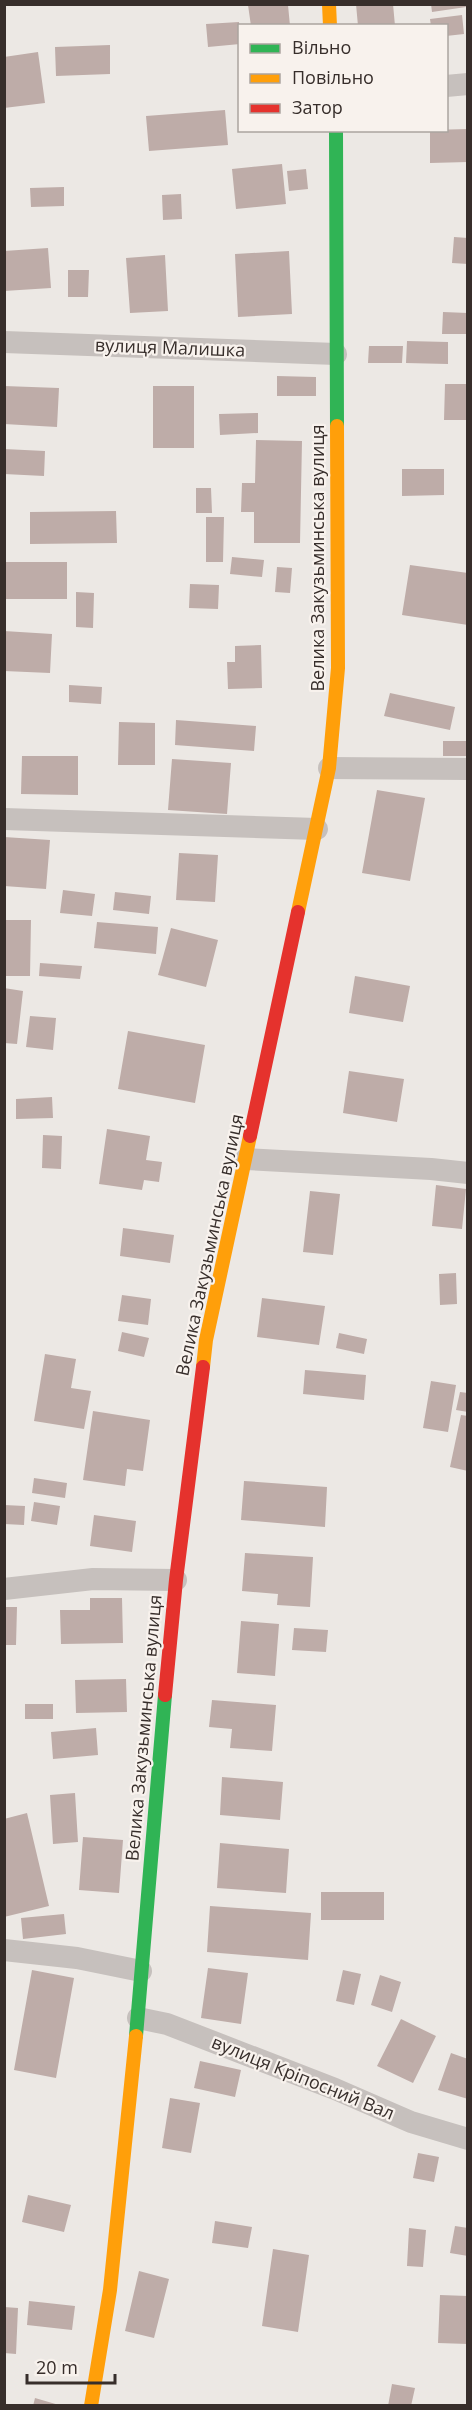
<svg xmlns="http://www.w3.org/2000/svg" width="472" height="2410" viewBox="0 0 472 2410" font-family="'Open Sans',sans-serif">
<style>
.building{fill:#beaca8}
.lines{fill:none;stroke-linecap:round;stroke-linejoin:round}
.street{stroke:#c6c0bd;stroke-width:22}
.fast{stroke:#30b455;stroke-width:14}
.slow{stroke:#ff9f0a;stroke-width:14}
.jam{stroke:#e5322d;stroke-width:14}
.labels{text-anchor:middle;stroke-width:4.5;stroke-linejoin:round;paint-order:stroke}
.street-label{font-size:18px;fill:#372e2b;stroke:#f8f2ed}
</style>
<rect width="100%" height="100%" fill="#ece8e4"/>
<!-- building -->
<path class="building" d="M356,4H393L395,26H358Z
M431,4H465L466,7L432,12Z
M248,5H288L290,26H251Z
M462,15L464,34L446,36V26H431L430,19Z
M239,22L240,44L208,47L206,24Z
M110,45V74L56,76L55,47Z
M38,52L45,103L4,108V57Z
M225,110L228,145L149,151L146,116Z
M468,129V162L430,163V130Z
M282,164L286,204L236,209L232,169Z
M306,169L308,189L289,191L287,171Z
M64,187V206L31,207L30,188Z
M181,194L182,219L163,220L162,195Z
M454,237L468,238V264L452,263Z
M48,248L51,288L4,291V251Z
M289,251L292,314L238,317L235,254Z
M165,255L168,311L130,313L126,258Z
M68,270H89L88,297H68Z
M443,312L468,313V334H442Z
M407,341L448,342V364L406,363Z
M369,346H403L402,363H368Z
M277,376L316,377V396H277Z
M445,384H468V420H444Z
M4,386L59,388L57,427L4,424Z
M153,386H194V448H153Z
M258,413V433L220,435L219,414Z
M256,440L302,441L300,543H254V512H241L242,483H255Z
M4,449L45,451L44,476L4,474Z
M402,469H444V495L402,496Z
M196,488H211L212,513H196Z
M116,511L117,543L30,544V512Z
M206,517H224L223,562H206Z
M232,557L264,560L262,577L230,574Z
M4,562H67V599H4Z
M410,565L468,573V625L402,615Z
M277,567L292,568L290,593L275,592Z
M190,584L219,585L218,609L189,608Z
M76,592L94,593L93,628L76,627Z
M4,631L52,634L50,673L4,671Z
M261,645L262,688L228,689L227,662H235V646Z
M69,685L102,687L101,704L69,702Z
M390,693L455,707L450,730L384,716Z
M176,720L256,726L254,751L175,745Z
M119,722L155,723V765H118Z
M443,741H468L467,756H443Z
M22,756H78V795L21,794Z
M172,759L231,763L227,814L168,810Z
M377,790L425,798L410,881L362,873Z
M4,837L50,840L46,889L4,886Z
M179,853L218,855L215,902L176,900Z
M63,890L95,894L92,916L60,913Z
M115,892L151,896L149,914L113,910Z
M4,920H31L30,976H4Z
M97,922L158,927L156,954L94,948Z
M171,928L218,940L206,987L158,975Z
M40,963L82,966L80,979L39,976Z
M355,976L410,986L403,1022L349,1013Z
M4,988L23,991L17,1044L4,1043Z
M30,1016L56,1018L53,1050L26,1047Z
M128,1031L205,1045L195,1103L118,1089Z
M349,1071L404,1079L397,1122L343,1113Z
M52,1097L53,1118L16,1119V1099Z
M107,1129L150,1136L146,1160L162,1162L159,1182L144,1180L142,1190L99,1184Z
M43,1135L62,1136L61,1169L42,1168Z
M436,1185L466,1189L462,1229L432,1226Z
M310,1191L340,1194L333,1255L303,1252Z
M123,1228L174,1235L170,1263L120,1256Z
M456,1273L457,1304L440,1305L439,1274Z
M122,1295L151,1299L148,1325L118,1321Z
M262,1298L325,1306L319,1345L257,1337Z
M122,1332L149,1338L144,1357L118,1351Z
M339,1333L367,1339L364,1354L336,1348Z
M45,1354L76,1359L71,1388L91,1391L84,1429L34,1421Z
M305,1370L366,1375L364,1400L303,1394Z
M431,1381L456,1385L448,1432L423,1428Z
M460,1392L468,1393V1412L456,1410Z
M93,1411L150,1420L143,1471L127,1469L125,1486L83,1480Z
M461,1415L468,1416V1471L450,1467Z
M34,1478L67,1483L65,1498L32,1493Z
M244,1481L327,1487L325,1527L241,1520Z
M34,1502L60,1506L57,1525L31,1521Z
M4,1505L25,1506L24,1525L4,1524Z
M94,1515L136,1521L132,1552L90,1546Z
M245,1553L313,1557L310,1607L277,1605L278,1594L242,1591Z
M90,1598H122L123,1643L61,1644L60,1610H90Z
M4,1607H17L16,1645H4Z
M241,1621L279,1624L275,1676L237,1673Z
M294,1628L328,1630L326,1652L292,1650Z
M126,1679L127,1712L76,1713L75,1680Z
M212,1700L276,1705L272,1751L230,1748L232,1729L209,1727Z
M25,1704H53V1719H25Z
M96,1728L98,1755L53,1759L51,1732Z
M222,1777L283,1782L280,1820L220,1815Z
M75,1793L78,1842L53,1844L50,1795Z
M27,1813L49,1906L4,1917V1819Z
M83,1837L123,1840L119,1893L79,1890Z
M220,1843L289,1849L286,1893L217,1888Z
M321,1892H384V1920H321Z
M210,1906L311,1913L308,1960L207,1952Z
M64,1914L66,1934L23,1939L21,1918Z
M208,1968L248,1973L241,2024L201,2018Z
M32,1970L74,1978L56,2078L14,2070Z
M343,1970L361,1974L354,2005L336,2001Z
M380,1975L401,1982L392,2012L371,2005Z
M401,2019L436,2036L413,2083L377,2066Z
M451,2053L468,2059V2099L438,2090Z
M200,2061L241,2070L235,2097L194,2088Z
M170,2098L200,2103L191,2153L162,2148Z
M418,2153L439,2157L434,2182L413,2178Z
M28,2195L71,2205L64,2232L22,2222Z
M215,2221L252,2227L248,2248L212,2243Z
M455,2226L468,2228V2256L450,2253Z
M409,2228L426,2230L423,2267L407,2266Z
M273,2249L309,2255L298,2332L262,2326Z
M139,2271L169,2279L154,2338L125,2331Z
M440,2295L468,2296V2344L438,2343Z
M29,2301L75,2306L72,2330L27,2325Z
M4,2307L18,2308L16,2354L4,2353Z
M392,2384L415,2388L411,2406H388Z
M35,2398L59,2405V2406H33Z"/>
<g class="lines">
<!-- street -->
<path class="street" d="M446,86L468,84
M4,342L336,354
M329,768L468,769
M4,819L317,829
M246,1159L431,1169L468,1173
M4,1589L93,1579L176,1580
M4,1950L77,1958L141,1971
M138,2018L167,2024L335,2089L411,2122L468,2139"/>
<!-- fast -->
<path class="fast" d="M336,130L337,426
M136,2036L165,1695"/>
<!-- slow -->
<path class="slow" d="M329,4L330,26
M298,912L329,768L338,668L337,426
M203,1367L206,1340L250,1136
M91,2406L110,2290L136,2036"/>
<!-- jam -->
<path class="jam" d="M250,1136L298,912
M165,1695L176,1580L203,1367"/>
</g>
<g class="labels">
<!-- street labels -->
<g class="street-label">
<text transform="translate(170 348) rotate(2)" y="6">вулиця Малишка</text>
<text transform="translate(318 558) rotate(-90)" y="6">Велика Закузьминська вулиця</text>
<text transform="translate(210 1245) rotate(-78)" y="6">Велика Закузьминська вулиця</text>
<text transform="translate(144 1728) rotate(-85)" y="6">Велика Закузьминська вулиця</text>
<text transform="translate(303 2078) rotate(22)" y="6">вулиця Кріпосний Вал</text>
</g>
</g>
<!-- border -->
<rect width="472" height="2410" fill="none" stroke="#372e2b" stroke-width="12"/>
<!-- legend -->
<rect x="238" y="24" width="210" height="108" fill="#f8f2ed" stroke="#aba49f" stroke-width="1.5"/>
<rect x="250" y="44" width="30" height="9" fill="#30b455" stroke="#aba49f" stroke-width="1.5"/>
<text x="292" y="54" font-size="18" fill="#372e2b">Вільно</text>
<rect x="250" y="74" width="30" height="9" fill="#ff9f0a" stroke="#aba49f" stroke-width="1.5"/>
<text x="292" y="84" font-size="18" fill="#372e2b">Повільно</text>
<rect x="250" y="104" width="30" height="9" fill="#e5322d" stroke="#aba49f" stroke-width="1.5"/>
<text x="292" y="114" font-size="18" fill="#372e2b">Затор</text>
<!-- scale -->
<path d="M27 2374v9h88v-9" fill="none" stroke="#372e2b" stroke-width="3"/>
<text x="36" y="2374" font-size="18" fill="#372e2b" stroke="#f8f2ed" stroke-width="4.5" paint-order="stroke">20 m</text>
</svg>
